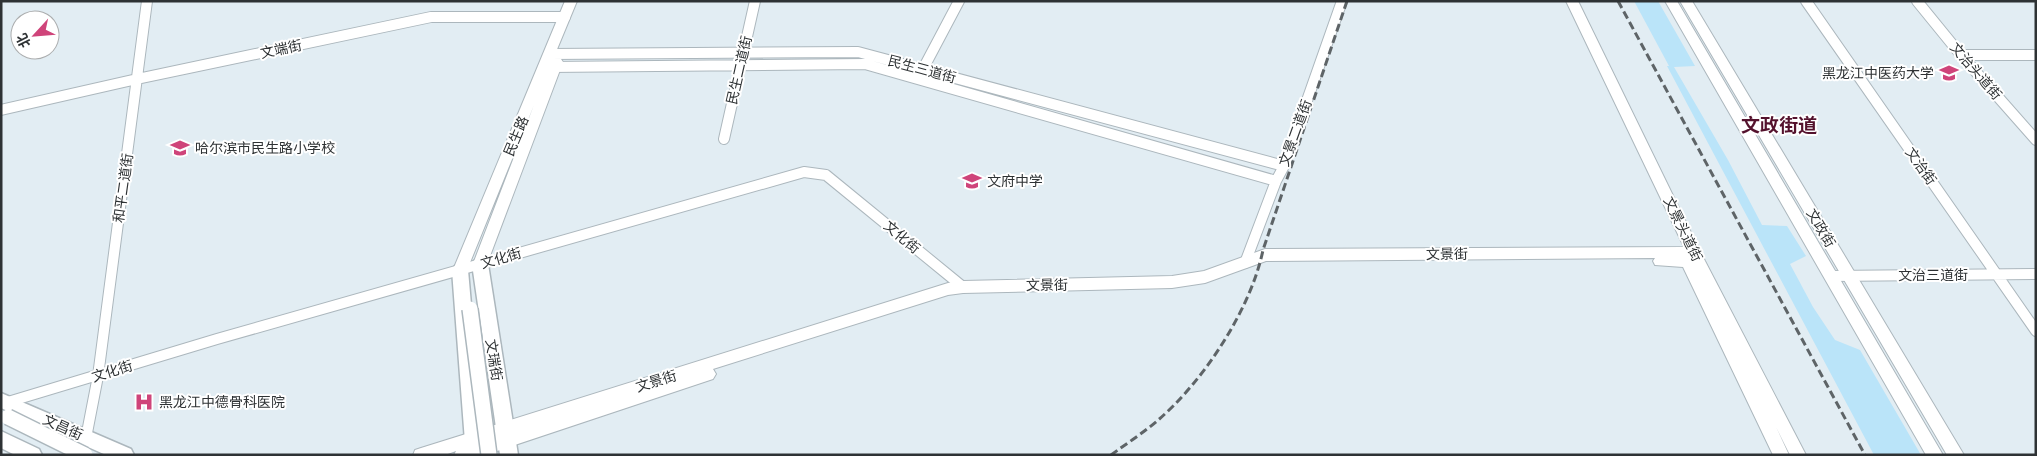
<svg xmlns="http://www.w3.org/2000/svg" width="2037" height="456" viewBox="0 0 2037 456" font-family="Poppins,'Noto Sans SC',sans-serif">
<style>
.green{fill:#bae4f9}
.lines{fill:none;stroke-linecap:round;stroke-linejoin:round}
.minor-casing{stroke:#acb7bd;stroke-width:12}
.major-casing{stroke:#acb7bd;stroke-width:2}
.highway-casing{stroke:#acb7bd;stroke-width:3}
.minor{stroke:#fff;stroke-width:10}
.major{fill:#fff;fill-rule:evenodd}
.highway{fill:#fff;fill-rule:evenodd}
.rail{stroke:#5e6467;stroke-width:3;stroke-dasharray:8 4;stroke-linecap:butt}
.highway-bridge-casing{stroke:#acb7bd;stroke-width:18;stroke-linecap:butt}
.highway-bridge{stroke:#fff;stroke-width:15}
.labels{text-anchor:middle;stroke-width:4;stroke-linejoin:round;paint-order:stroke}
.street-label{font-size:14px;fill:#2e3234;stroke:#fff}
.poi-label{font-size:14px;fill:#2e3234;stroke:#fff;text-anchor:start}
.district-label{font-size:19px;font-weight:bold;fill:#54122d;stroke:#fff}
</style>
<rect width="100%" height="100%" fill="#e2edf3"/>
<!-- green -->
<path class="green" d="M1634,1H1658L1695,66L1674,67L1728,160L1762,225L1787,226L1806,256L1790,264L1813,307L1835,340L1860,350L1921,455H1874L1667,66H1669Z"/>
<g class="lines">
<!-- minor casing -->
<g class="minor-casing">
<path id="minor" d="M1806,1L2036,331
M1917,1L1961,55L2036,140
M550,54L858,52L1284,166
M1961,55H2036
M549,67L865,64L1276,181
M923,69L959,1
M1,110L137,79L431,17H565
M724,139L755,1
M1245,263L1276,181L1284,166L1342,1
M1830,276L2036,274
M8,402L217,339L804,172L826,175L963,287
M85,443L98,376L147,1"/>
</g>
<!-- major casing -->
<g class="major-casing">
<path id="major" d="M565,1H577L553,59H561L563,62L487,264L485,268L480,270L475,268L473,264L534,105L467,270L465,274L460,276L455,274L453,270Z
M1566,1H1578L1705,261L1806,455H1790L1776,427L1789,455H1773L1683,267L1655,265L1653,261L1655,258L1266,261L1205,283L1172,288L963,293L948,295L713,369L716,374L713,379L485,455H454L456,451L445,455H413L415,450L421,448L948,283L963,281L1172,276L1204,271L1265,249L1684,247Z
M1665,1H1677L1943,455H1926Z
M1680,1H1692L1964,455H1947Z"/>
</g>
<!-- highway casing -->
<g class="highway-casing">
<path id="highway" d="M480,258L485,260L488,264L518,455H500L472,264L475,260Z
M460,264L465,266L468,270L484,455H466L452,270L455,266Z
M1,393L131,449L134,455H106L1,408Z
M1,431L39,449L42,455H15L1,448Z"/>
</g>
<!-- minor -->
<use href="#minor" class="minor"/>
<!-- major -->
<use href="#major" class="major"/>
<!-- highway -->
<use href="#highway" class="highway"/>
<!-- rail -->
<path class="rail" d="M1618,1L1865,455
M1111,455C1126,444 1143,433 1157,421C1203,382 1251,309 1263,250L1347,1"/>
<!-- highway-bridge casing -->
<g class="highway-bridge-casing">
<path id="highway-bridge" d="M470,309L489,455
M8,417L85,455"/>
</g>
<!-- highway-bridge -->
<use href="#highway-bridge" class="highway-bridge"/>
</g>
<!-- icons -->
<defs>
<g id="university-bare" transform="scale(1.5)"><path d="M0-5L7-2L0 1L-7-2ZM-4 1L0 2.5L4 1V4Q0 6-4 4Z" fill="#cf447a" stroke="#fff" stroke-width="2.5" paint-order="stroke"/></g>
<g id="school-bare" transform="scale(1.5)"><path d="M0-5L7-2L0 1L-7-2ZM-4 1L0 2.5L4 1V4Q0 6-4 4Z" fill="#cf447a" stroke="#fff" stroke-width="2.5" paint-order="stroke"/></g>
<g id="hospital-bare" transform="scale(1.5)"><path d="M-5-5h3v3.5h4V-5h3V5h-3V1.5h-4V5h-3Z" fill="#cf447a" stroke="#fff" stroke-width="2.5" paint-order="stroke"/></g>
</defs>
<g fill-rule="evenodd">
<use href="#university-bare" x="1949" y="73"/>
<use href="#school-bare" x="180" y="148"/>
<use href="#school-bare" x="972" y="181"/>
<use href="#hospital-bare" x="144" y="402"/>
</g>
<g class="labels">
<!-- street labels -->
<g class="street-label">
<text transform="translate(281 49) rotate(-12)" y="5">文端街</text>
<text transform="translate(922 69) rotate(15)" y="5">民生三道街</text>
<text transform="translate(739 70) rotate(-77)" y="5">民生二道街</text>
<text transform="translate(1976 71) rotate(49)" y="5">文治头道街</text>
<text transform="translate(1295 133) rotate(-70)" y="5">文景二道街</text>
<text transform="translate(516 136) rotate(-67)" y="5">民生路</text>
<text transform="translate(1921 166) rotate(55)" y="5">文治街</text>
<text transform="translate(123 188) rotate(-82)" y="5">和平二道街</text>
<text transform="translate(1821 228) rotate(59)" y="5">文政街</text>
<text transform="translate(1683 229) rotate(64)" y="5">文景头道街</text>
<text transform="translate(902 237) rotate(40)" y="5">文化街</text>
<text transform="translate(1447 254) rotate(-1)" y="5">文景街</text>
<text transform="translate(501 258) rotate(-16)" y="5">文化街</text>
<text x="1933" y="280">文治三道街</text>
<text transform="translate(1047 285) rotate(-1)" y="5">文景街</text>
<text transform="translate(494 360) rotate(81)" y="5">文瑞街</text>
<text transform="translate(112 371) rotate(-17)" y="5">文化街</text>
<text transform="translate(656 381) rotate(-17)" y="5">文景街</text>
<text transform="translate(63 427) rotate(24)" y="5">文昌街</text>
</g>
<!-- poi labels -->
<g class="poi-label">
<text x="1934" y="78" text-anchor="end">黑龙江中医药大学</text>
<text x="195" y="153">哈尔滨市民生路小学校</text>
<text x="987" y="186">文府中学</text>
<text x="159" y="407">黑龙江中德骨科医院</text>
</g>
<!-- district labels -->
<g class="district-label">
<text x="1779" y="132">文政街道</text>
</g>
</g>
<!-- border -->
<rect width="2037" height="456" fill="none" stroke="#2e3234" stroke-width="5"/>
<!-- north arrow -->
<g transform="translate(35 35) rotate(244)"><circle r="24" fill="#ffffff" stroke="#abadae"/>
<path d="M0-4L9 19L0 12L-9 19Z" fill="#cf447a"/>
<text y="-8" font-size="14" font-weight="bold" text-anchor="middle" fill="#2e3234">北</text>
</g>
</svg>
